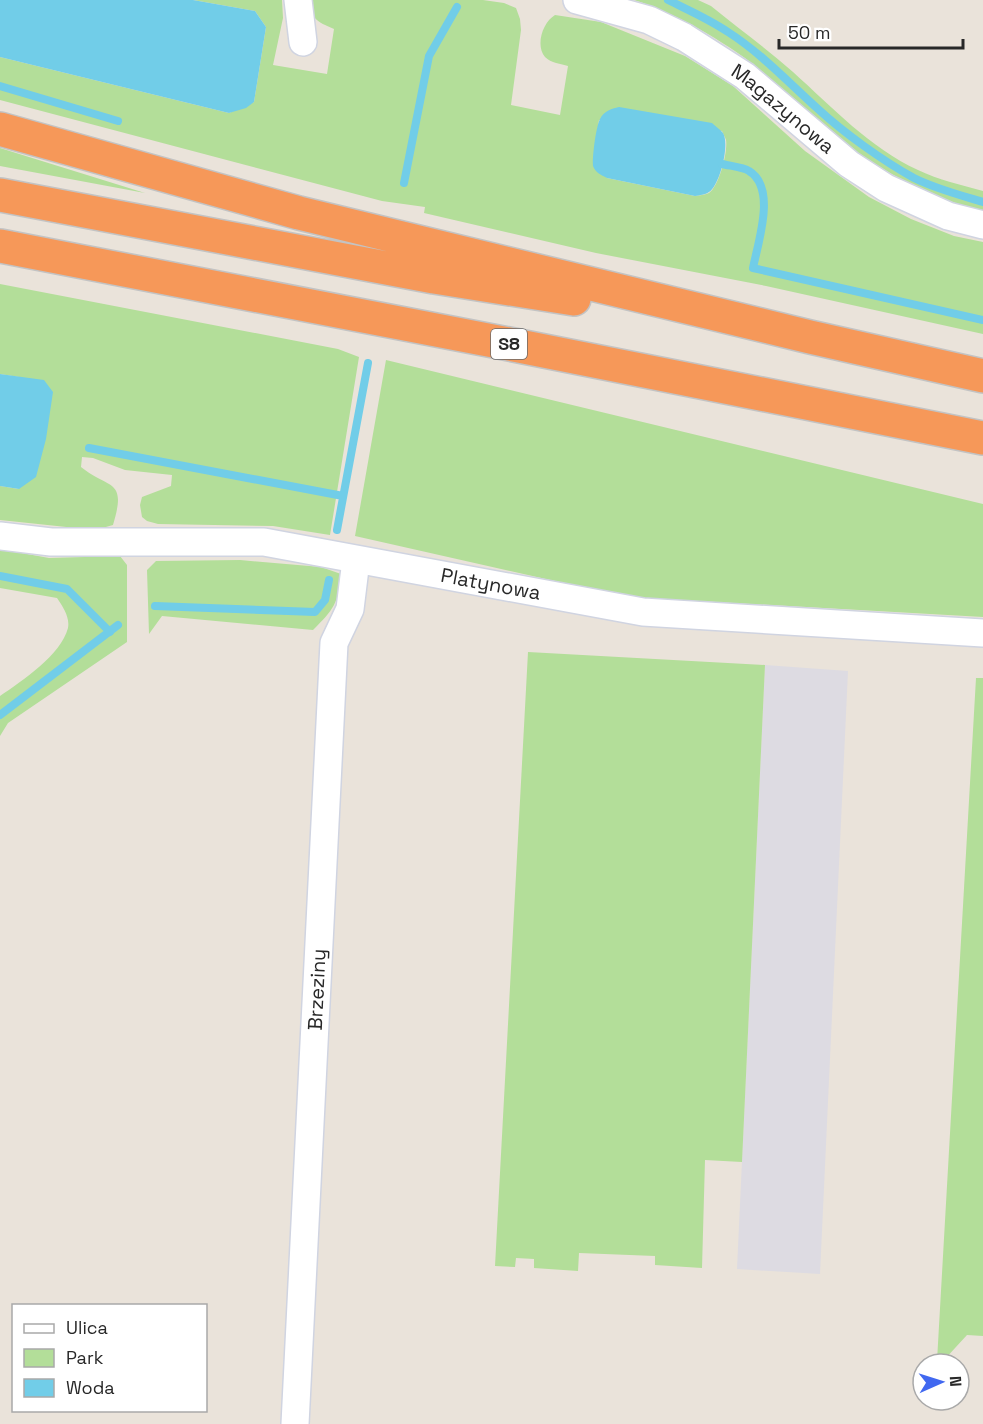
<svg xmlns="http://www.w3.org/2000/svg" width="983" height="1424" viewBox="0 0 983 1424" font-family="'Space Grotesk',sans-serif">
<style>
.industrial{fill:#dddbe2}
.green{fill:#b3de99;fill-rule:evenodd}
.water{fill:#71cde8}
.lines{fill:none;stroke-linecap:round;stroke-linejoin:round}
.stream{stroke:#71cde8;stroke-width:8}
.minor-casing{stroke:#d0d4e1;stroke-width:30}
.highway-casing{stroke:#c3c3c3;stroke-width:36}
.minor{stroke:#fff;stroke-width:27}
.highway{stroke:#f69859;stroke-width:33}
.labels{text-anchor:middle;stroke-width:4.5;stroke-linejoin:round;paint-order:stroke}
.shield{fill:#fff;stroke:#686868;stroke-width:1.5}
.shield-label{font-size:18px;font-weight:bold;fill:#282828}
.street-label{font-size:20px;fill:#282828;stroke:#fff}
</style>
<rect width="100%" height="100%" fill="#eae3da"/>
<!-- industrial -->
<path class="industrial" d="M765,665L848,671L820,1274L737,1269Z"/>
<!-- green -->
<path class="green" d="M193,0H282L283,18L273,65L327,74L334,29C316,21 312,20 309,0H483L504,3L516,8L520,19L521,30L511,105L560,115L568,66C561,64 551,63 545,57C535,45 543,22 555,15L601,22L685,56L733,86L805,151L869,197L911,219L954,236L983,242V334L766,286L596,253L424,213L425,207L382,201L0,100V57L229,113L254,102L266,27L255,11ZM599,120L722,131C723,134 725,137 726,140C728,152 719,186 709,193C704,195 700,195 695,196L607,178L594,153Z
M634,0H698L711,6C738,28 767,49 793,72C832,107 870,148 918,170C939,180 961,185 983,191V211C928,198 878,169 833,135C807,114 783,90 758,68C724,41 675,13 634,0Z
M0,148L145,193L0,166Z
M0,284L338,349L359,357L330,535L273,526L158,524L147,521L142,517L140,505L142,497L171,486L172,475L125,470L93,458L82,457L81,467C110,490 127,478 113,525L95,530L0,520V486L19,489V377L0,374Z
M386,360L983,504V617L626,597L355,536Z
M0,549L49,558L120,556L127,565V642L8,723L0,736V696C22,681 61,655 68,628C70,617 63,607 57,598L0,588Z
M240,560L321,567L341,574C339,603 333,610 313,630L162,616L149,634L147,570L156,561Z
M528,652L765,665L742,1162L705,1160L702,1268L655,1265V1256L579,1253L578,1271L534,1268V1259L516,1258L515,1267L495,1266Z
M976,678H983V1336L967,1335L944,1360L937,1361Z"/>
<!-- water -->
<path class="water" d="M0,0H193L255,11L266,27L254,102L246,108L229,113L0,57Z
M619,107L712,123C715,126 720,129 723,133C730,144 720,185 709,192C705,195 700,195 695,196L607,178C601,175 595,172 593,166C592,158 596,126 600,119C604,111 611,109 619,107Z
M0,374L44,380L53,392L46,439L36,477L19,489L0,486Z"/>
<g class="lines">
<!-- stream -->
<path class="stream" d="M668,0C688,10 709,19 728,32C761,53 789,83 818,109C844,133 883,161 914,178C936,189 960,195 983,202
M0,86L118,121
M722,164C730,166 743,167 749,171C777,188 758,242 753,268L983,320
M404,183L429,56L457,7
M89,448L343,496
M337,530L368,363
M0,576L67,589L110,632
M155,606L315,612L325,600L329,580
M0,715L118,625"/>
<!-- minor casing -->
<g class="minor-casing">
<g id="minor">
<path d="M298,0L303,42"/>
<path id="s1" d="M577,0L649,20L684,37L745,76L849,164L886,188L948,216L983,225"/>
<path id="s2" d="M0,536L51,542H264L643,612L983,633"/>
<path id="s3" d="M295,1424L334,643L350,609L356,560"/>
</g>
</g>
<!-- highway casing -->
<g class="highway-casing">
<path id="highway" d="M0,129L299,213L810,337L983,376
M0,195L434,277L574,299
M0,246L519,346L983,438"/>
</g>
<!-- minor -->
<use href="#minor" class="minor"/>
<!-- highway -->
<use href="#highway" class="highway"/>
</g>
<g class="labels">
<!-- shield labels -->
<rect class="shield" x="491" y="329" width="36" height="30" rx="4.5"/>
<g class="shield-label">
<text x="509" y="350">S8</text>
</g>
<!-- street labels -->
<g class="street-label">
<text dy="7" stroke="none"><textPath href="#s1" startOffset="236">Magazynowa</textPath></text>
<text dy="7" stroke="none"><textPath href="#s2" startOffset="495">Platynowa</textPath></text>
<text dy="7" stroke="none"><textPath href="#s3" startOffset="435">Brzeziny</textPath></text>
</g>
</g>
<!-- legend -->
<rect x="12" y="1304" width="195" height="108" fill="#ffffff" stroke="#a9a9a9" stroke-width="1.5"/>
<rect x="24" y="1324" width="30" height="9" fill="#ffffff" stroke="#a9a9a9" stroke-width="1.5"/>
<text x="66" y="1334" font-size="18" fill="#282828">Ulica</text>
<rect x="24" y="1349" width="30" height="18" fill="#b3de99" stroke="#a9a9a9" stroke-width="1.5"/>
<text x="66" y="1364" font-size="18" fill="#282828">Park</text>
<rect x="24" y="1379" width="30" height="18" fill="#71cde8" stroke="#a9a9a9" stroke-width="1.5"/>
<text x="66" y="1394" font-size="18" fill="#282828">Woda</text>
<!-- north arrow -->
<g transform="translate(941 1382) rotate(87)"><circle r="28" fill="#ffffff" stroke="#a9a9a9" stroke-width="1.5"/>
<path d="M0-4.5L10 22L0 15L-10 22Z" fill="#4168f0"/>
<text y="-9" font-size="16" font-weight="bold" text-anchor="middle" fill="#282828">N</text>
</g>
<!-- scale -->
<path d="M779 39v9h184v-9" fill="none" stroke="#282828" stroke-width="3"/>
<text x="788" y="39" font-size="18" fill="#282828" stroke="#ffffff" stroke-width="4.5" paint-order="stroke">50 m</text>
</svg>
